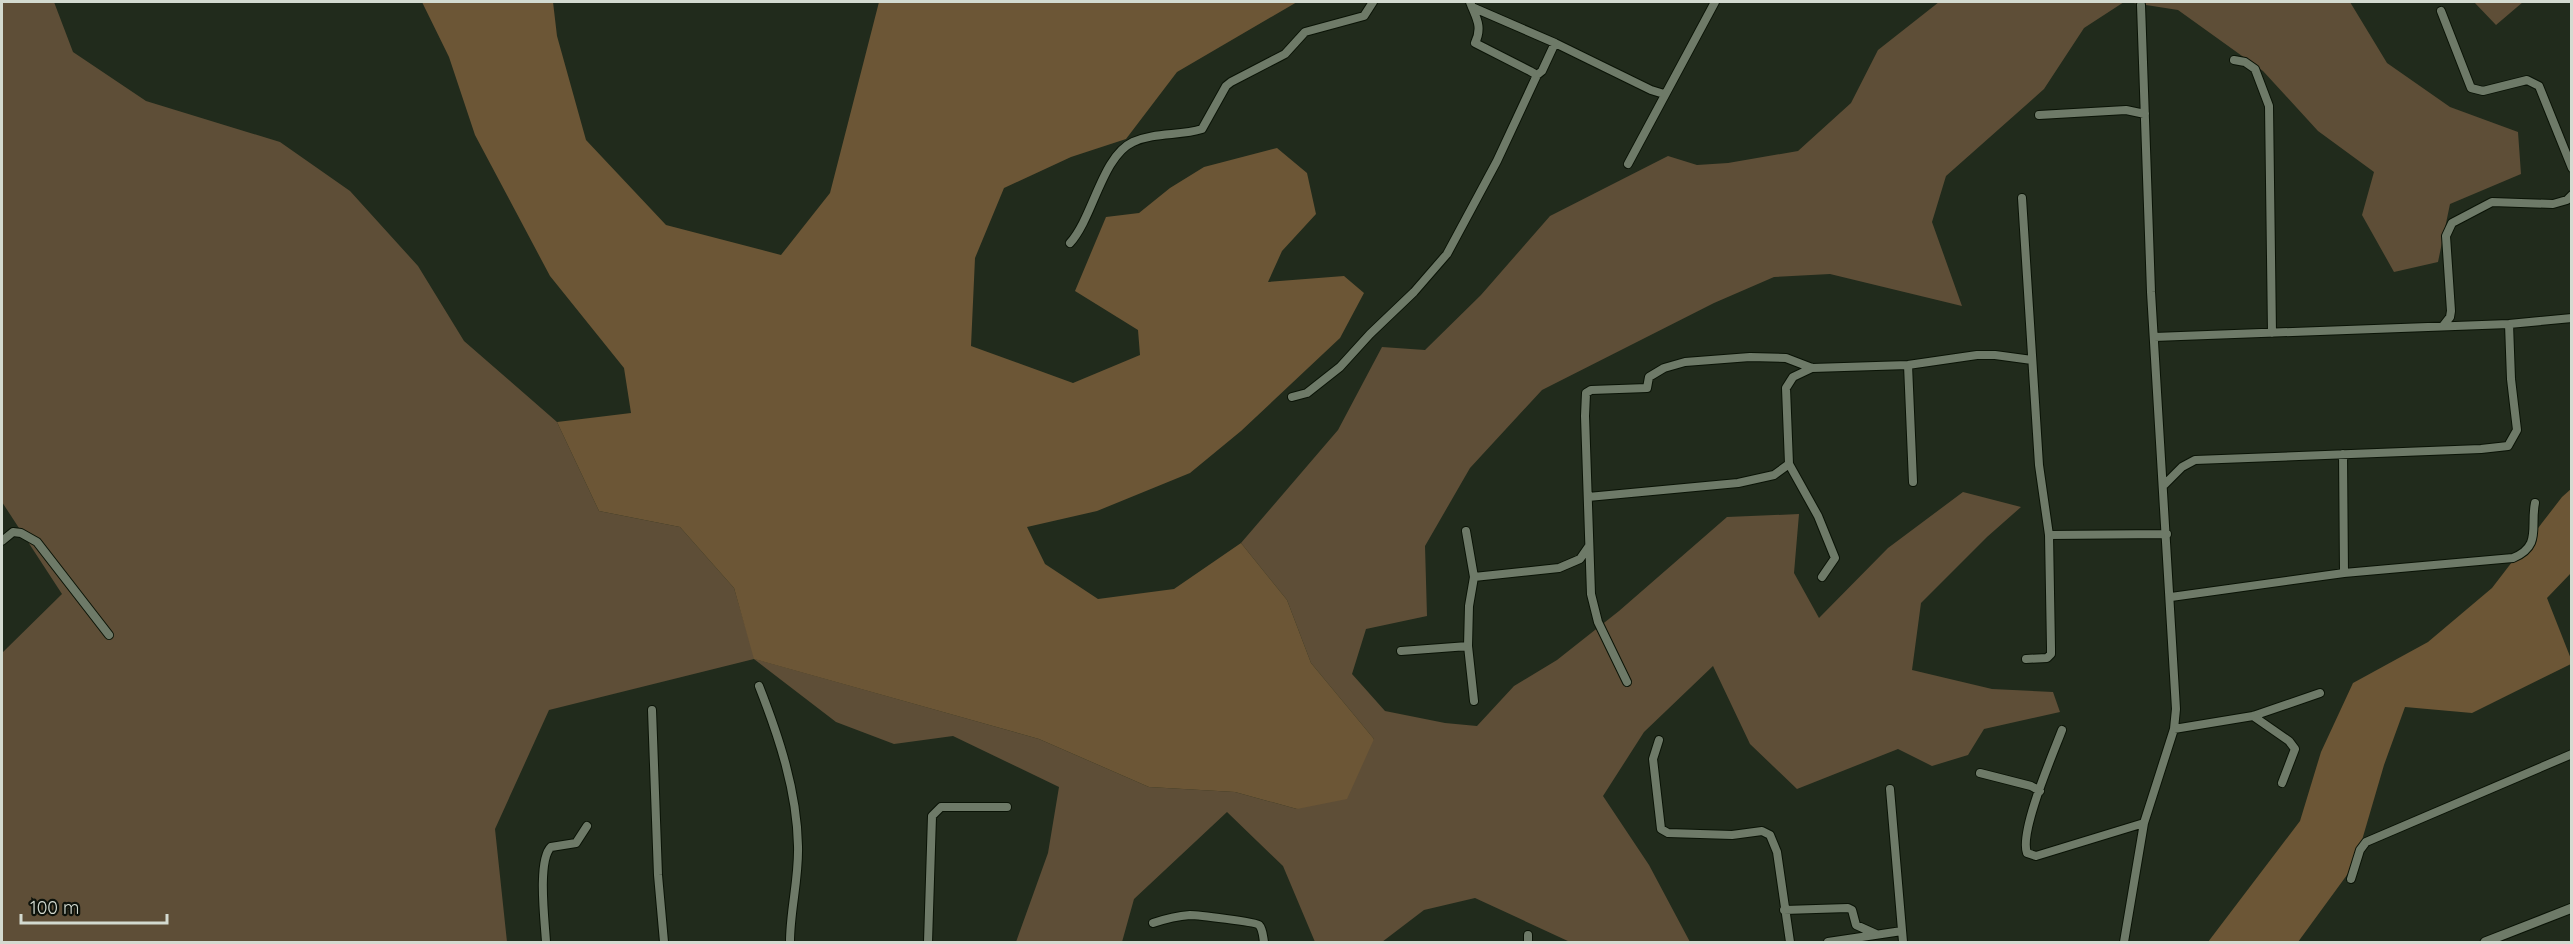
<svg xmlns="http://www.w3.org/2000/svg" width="2573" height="944" viewBox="0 0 2573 944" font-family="Quicksand,sans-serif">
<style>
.green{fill:#5e4e37}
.forest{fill:#6c5636}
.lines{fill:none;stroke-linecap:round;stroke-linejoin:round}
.minor-casing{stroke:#0a1306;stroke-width:10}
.tertiary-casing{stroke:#0a1306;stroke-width:11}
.minor{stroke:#6e7a68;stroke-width:8}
.tertiary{stroke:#6e7a68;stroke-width:9}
</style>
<rect width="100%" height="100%" fill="#212b1c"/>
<!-- green -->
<path class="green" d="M2,2H54L73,52L146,101L280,142L350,191L418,266L464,341L557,422L599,511L680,527L734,588L755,659L1039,739L1149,787L1235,792L1297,809L1374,739L1311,663L1287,600L1241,543L1338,430L1382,347L1425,350L1481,295L1550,216L1668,156L1697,165L1728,163L1798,151L1851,103L1878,50L1939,2H2124L2084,28L2044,89L1946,176L1932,222L1962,306L1830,274L1774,277L1714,303L1542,390L1470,468L1425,546L1427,616L1366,629L1352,674L1385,711L1445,723L1477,726L1514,686L1557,660L1619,611L1727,517L1799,514L1794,573L1819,618L1888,548L1963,492L2021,507L1987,537L1921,603L1912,670L1992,689L2053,692L2060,712L1984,729L1968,755L1932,766L1898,749L1797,789L1750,744L1713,666L1644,732L1603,796L1649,865L1690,942H1570L1475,898L1424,910L1382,942H1315L1283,866L1227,812L1134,899L1122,942H1016L1048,853L1059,787L953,736L894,744L836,722L754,659L549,710L495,829L507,942H2V653L62,594L2,502Z
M2127,2H2350L2387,63L2450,107L2518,132L2521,174L2450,204L2438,262L2394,272L2362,215L2374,172L2318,131L2263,71L2178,10Z
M2474,2H2523L2496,25Z"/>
<!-- forest -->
<path class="forest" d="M422,2H553L557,36L586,140L666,225L781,255L830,193L879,2H1297L1177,72L1126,139L1071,157L1004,188L975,258L971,346L1073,383L1140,355L1138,330L1075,291L1106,217L1139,213L1170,188L1204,167L1277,148L1307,173L1316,214L1282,251L1268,282L1344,276L1364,293L1340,338L1241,431L1190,473L1097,511L1027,527L1045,564L1098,599L1174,589L1241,543L1287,600L1311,663L1374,739L1347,799L1297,809L1235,792L1149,787L1039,739L754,659L734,588L680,527L599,511L557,422L631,413L624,368L550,276L475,135L449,57Z
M2571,489V573L2547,598L2571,659V664L2472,713L2405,707L2384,765L2355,864L2298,942H2208L2300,821L2321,752L2353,683L2428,642L2492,588L2562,497Z"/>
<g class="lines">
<!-- minor casing -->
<g class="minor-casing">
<path id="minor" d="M1470,2C1476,18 1483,26 1475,43L1530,71L1537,75L1542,71L1555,43
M1472,7L1555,43L1651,90L1664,94
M2441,11L2471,88L2483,91L2527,80L2539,86L2572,168
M2234,60L2245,62L2255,69L2269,106L2272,333
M2039,115L2126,110L2145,114
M1628,164L1715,2
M2022,198L2039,465L2049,535L2051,648V654L2047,658L2026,659
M1070,243C1093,218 1102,156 1133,142C1155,132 1180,136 1202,129L1226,86L1231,82L1285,54L1305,32L1364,16L1373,2
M2443,326L2450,317L2451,311L2446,236L2452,223L2492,202L2553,204L2567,200L2572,195
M2154,337L2509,324L2572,318
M1908,365L1913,482
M1812,368L1793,377L1786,388L1789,464L1818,516L1835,558L1822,577
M1292,397L1307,393L1340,367L1370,334L1414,292L1447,254L1497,161L1537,75
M2343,454L2344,573
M2164,485L2182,467L2195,460L2481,449L2508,446L2517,430L2511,379L2509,324
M1588,497L1738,483L1774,475L1789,464
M1466,531L1474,577L1469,606L1468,646L1474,701
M2049,535L2167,534
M2,541L13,532L21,533L37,542L109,635
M1474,577L1559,568L1580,559L1589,546
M2171,597L2344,573L2513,558C2542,546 2530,527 2535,503
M1401,651L1468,646
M1627,682L1598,622L1591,594L1585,416L1586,393L1591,390L1647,388L1649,377L1664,368L1685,362L1750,357L1786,358L1812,368L1908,365L1977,355H1995L2032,360
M759,686C779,737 797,791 798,846C799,879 790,910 790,942
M652,710L658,875L664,942
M2253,716L2289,741L2295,749L2282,783
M2174,729L2253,716L2320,693
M2062,730C2053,754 2019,832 2027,853L2036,856L2144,823
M1659,740L1653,759L1661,829L1668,833L1732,835L1762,831L1770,835L1777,852L1790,942
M1980,773L2031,786L2040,791
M1890,789L1903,942
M2351,879L2360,850L2366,842L2572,754
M1784,910L1848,908L1852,910L1856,925L1876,934
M1153,923C1165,919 1177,916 1190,915C1197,915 1256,922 1259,925C1263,929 1263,937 1264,942
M1528,935V942
M546,942C545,923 537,860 551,847L576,843L587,826
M928,942L932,816L941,807H1007
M1828,942L1902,931
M2124,942L2144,823L2174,729L2176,709L2151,292L2141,5"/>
</g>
<!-- tertiary casing -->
<g class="tertiary-casing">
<path id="tertiary" d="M2485,942L2572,908"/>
</g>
<!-- minor -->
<use href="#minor" class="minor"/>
<!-- tertiary -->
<use href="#tertiary" class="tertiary"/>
</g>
<!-- border -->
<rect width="2573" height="944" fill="none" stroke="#d3dad0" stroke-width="6"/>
<!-- scale -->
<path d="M21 914v9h146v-9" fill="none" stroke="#d3dad0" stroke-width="3"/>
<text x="30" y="914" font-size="18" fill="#d3dad0" stroke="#0d120b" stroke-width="4.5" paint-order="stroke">100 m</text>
</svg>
